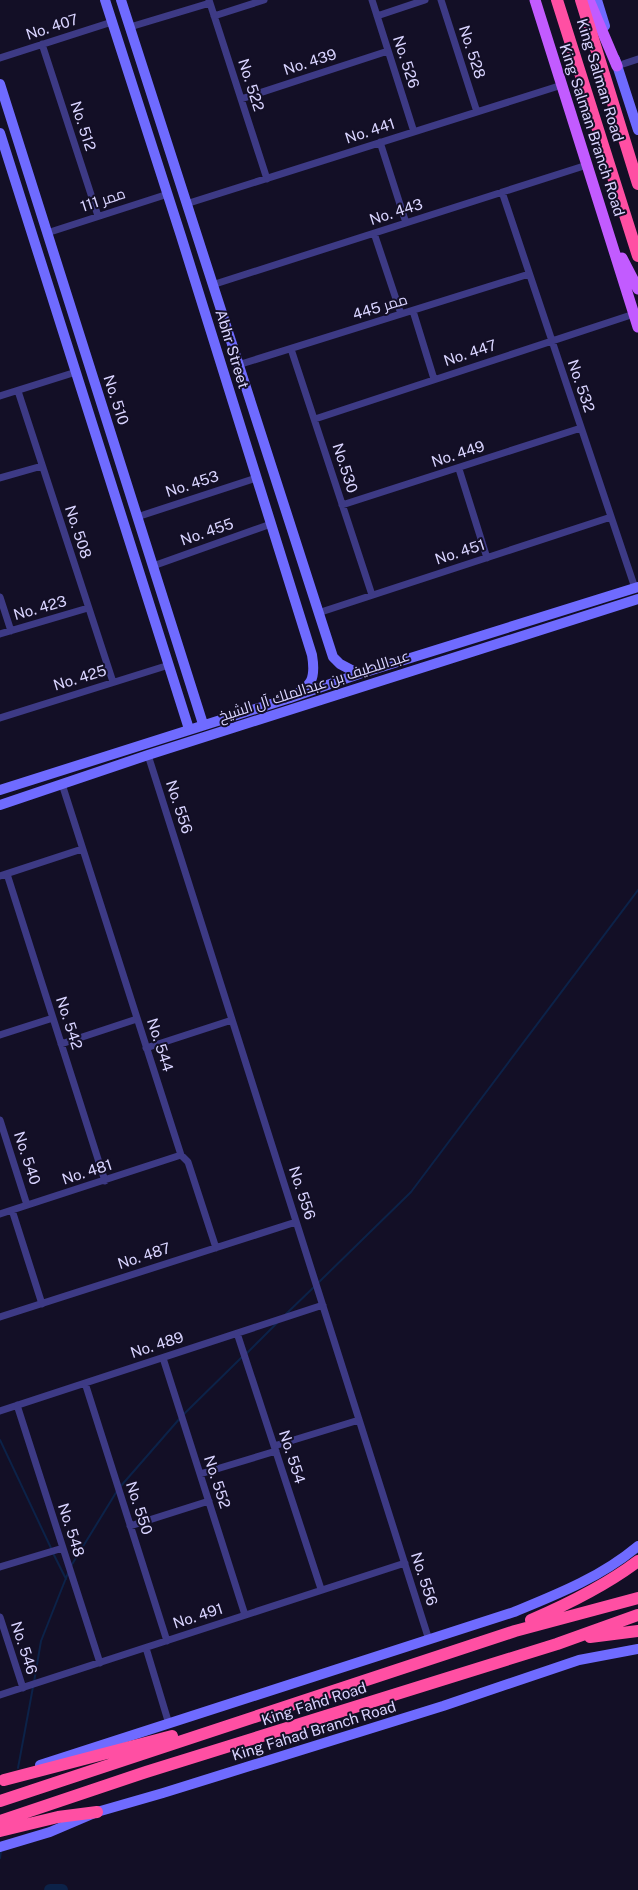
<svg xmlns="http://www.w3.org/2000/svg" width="638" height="1890" viewBox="0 0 638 1890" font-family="'Public Sans',Cairo,sans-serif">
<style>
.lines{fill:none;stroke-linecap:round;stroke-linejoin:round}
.stream{stroke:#0c2248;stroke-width:2}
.river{stroke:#0c2248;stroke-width:12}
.street{stroke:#3d3a85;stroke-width:7}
.secondary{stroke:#6f6bff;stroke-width:10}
.primary{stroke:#c25bff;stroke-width:11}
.highway{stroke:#ff4fa3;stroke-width:12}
.labels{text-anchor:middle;stroke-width:4;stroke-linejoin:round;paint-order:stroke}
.street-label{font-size:15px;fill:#d9d4ff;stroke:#130f26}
</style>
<rect width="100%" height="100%" fill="#130f26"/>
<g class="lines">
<!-- stream -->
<path class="stream" d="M318,1283L411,1192L638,890
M286,1314L315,1286
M247,1353L277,1323
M184,1414L243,1356
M0,1440L51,1548
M120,1487L181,1417
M53,1553L66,1579
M71,1566L117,1491
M34,1682L41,1641L68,1573
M18,1768L33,1687
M0,1858L1,1851"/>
<!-- river -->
<path class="river" d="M50,1890H62"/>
<!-- street -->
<path class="street" d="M209,0L267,179
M372,0L414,132
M441,0L477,112
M214,16L264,0
M377,16L425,0
M130,27L210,3
M42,44L98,216
M0,58L112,22
M617,66L638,59
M241,99L388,51
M380,142L406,223
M502,192L635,588
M186,204L562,85
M47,233L168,194
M374,233L401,314
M212,285L587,165
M413,311L434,379
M291,349L372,595
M238,365L529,274
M18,391L113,682
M0,396L76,372
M315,419L634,314
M459,469L487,558
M0,478L42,466
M342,505L581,428
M137,517L256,478
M153,566L271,524
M0,597L11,631
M318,613L611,517
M0,634L88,608
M0,718L169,665
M148,755L429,1640
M62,784L181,1155L188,1162L216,1248
M7,874L105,1181
M0,876L82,849
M0,1035L53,1018
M61,1044L137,1019
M146,1048L232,1020
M0,1120L27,1205
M12,1210L42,1304
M0,1214L181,1155
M0,1317L296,1222
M237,1333L321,1589
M163,1358L245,1615
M85,1383L167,1641
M17,1405L100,1663
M0,1411L323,1305
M274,1446L359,1420
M200,1474L276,1451
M130,1526L209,1501
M0,1567L63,1548
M0,1617L23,1688
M146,1648L169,1724
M0,1695L405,1563"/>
<!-- secondary -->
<path class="secondary" d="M105,0L181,236L312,655C316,679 312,686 290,698
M121,0L333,657L340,664L359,674
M597,0L605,26
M615,59L638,130
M0,84L203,724
M0,133L189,729
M0,790L290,698L359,674L638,587
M0,805L148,755L638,599
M40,1765L514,1612C558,1594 601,1577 638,1546
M0,1847L50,1832L97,1812L163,1793L443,1706L579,1660L638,1649"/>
<!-- primary -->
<path class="primary" d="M535,0L638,327
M589,0L617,66
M622,258L638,289"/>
<!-- highway -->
<path class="highway" d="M557,0L638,256
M581,0L638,184
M531,1620C568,1604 605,1586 638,1561
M590,1637L638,1631
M4,1780L172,1736
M0,1801L515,1631L638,1598
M0,1821L146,1772L557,1644L638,1615
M0,1831L58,1817L97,1812"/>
</g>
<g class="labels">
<!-- street labels -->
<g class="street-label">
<text transform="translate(52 27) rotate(-18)" y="5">No. 407</text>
<text transform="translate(472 52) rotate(72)" y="5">No. 528</text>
<text transform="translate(310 62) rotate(-18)" y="5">No. 439</text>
<text transform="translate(406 62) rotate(72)" y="5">No. 526</text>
<text transform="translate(600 80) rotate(73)" y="5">King Salman Road</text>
<text transform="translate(251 85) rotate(72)" y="5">No. 522</text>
<text transform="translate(83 126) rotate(72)" y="5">No. 512</text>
<text transform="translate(592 130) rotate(72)" y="5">King Salman Branch Road</text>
<text transform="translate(370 131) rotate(-18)" y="5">No. 441</text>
<text transform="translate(103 200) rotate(-18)" y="5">ممر 111</text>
<text transform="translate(396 212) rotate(-18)" y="5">No. 443</text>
<text transform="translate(380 307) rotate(-17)" y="5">ممر 445</text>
<text transform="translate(232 349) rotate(73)" y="5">Abhr Street</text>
<text transform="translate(470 353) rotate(-18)" y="5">No. 447</text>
<text transform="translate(581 386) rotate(71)" y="5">No. 532</text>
<text transform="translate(116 400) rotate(72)" y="5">No. 510</text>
<text transform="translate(458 454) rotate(-18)" y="5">No. 449</text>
<text transform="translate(345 468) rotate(72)" y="5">No.530</text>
<text transform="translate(192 484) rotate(-18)" y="5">No. 453</text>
<text transform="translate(78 532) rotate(72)" y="5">No. 508</text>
<text transform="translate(207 532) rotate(-19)" y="5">No. 455</text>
<text transform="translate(460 552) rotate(-18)" y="5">No. 451</text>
<text transform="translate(40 608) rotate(-16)" y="5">No. 423</text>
<text transform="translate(80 678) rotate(-17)" y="5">No. 425</text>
<text transform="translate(314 686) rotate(-18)" y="5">عبداللطيف بن عبدالملك آل الشيخ</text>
<text transform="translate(179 807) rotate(72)" y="5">No. 556</text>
<text transform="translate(69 1023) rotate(72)" y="5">No. 542</text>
<text transform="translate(160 1045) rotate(72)" y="5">No. 544</text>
<text transform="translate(27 1158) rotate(72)" y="5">No. 540</text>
<text transform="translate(87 1172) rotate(-18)" y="5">No. 481</text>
<text transform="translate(302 1193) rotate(72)" y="5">No. 556</text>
<text transform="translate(144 1256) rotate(-18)" y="5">No. 487</text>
<text transform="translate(157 1345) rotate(-18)" y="5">No. 489</text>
<text transform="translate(292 1457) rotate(72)" y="5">No. 554</text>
<text transform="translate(217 1482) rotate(72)" y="5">No. 552</text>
<text transform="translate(139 1508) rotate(72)" y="5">No. 550</text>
<text transform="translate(71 1530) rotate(72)" y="5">No. 548</text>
<text transform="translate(424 1579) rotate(72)" y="5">No. 556</text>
<text transform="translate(198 1616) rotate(-18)" y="5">No. 491</text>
<text transform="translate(24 1648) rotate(72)" y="5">No. 546</text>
<text transform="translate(314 1704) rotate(-18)" y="5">King Fahd Road</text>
<text transform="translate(314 1731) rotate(-17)" y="5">King Fahad Branch Road</text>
</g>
</g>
</svg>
